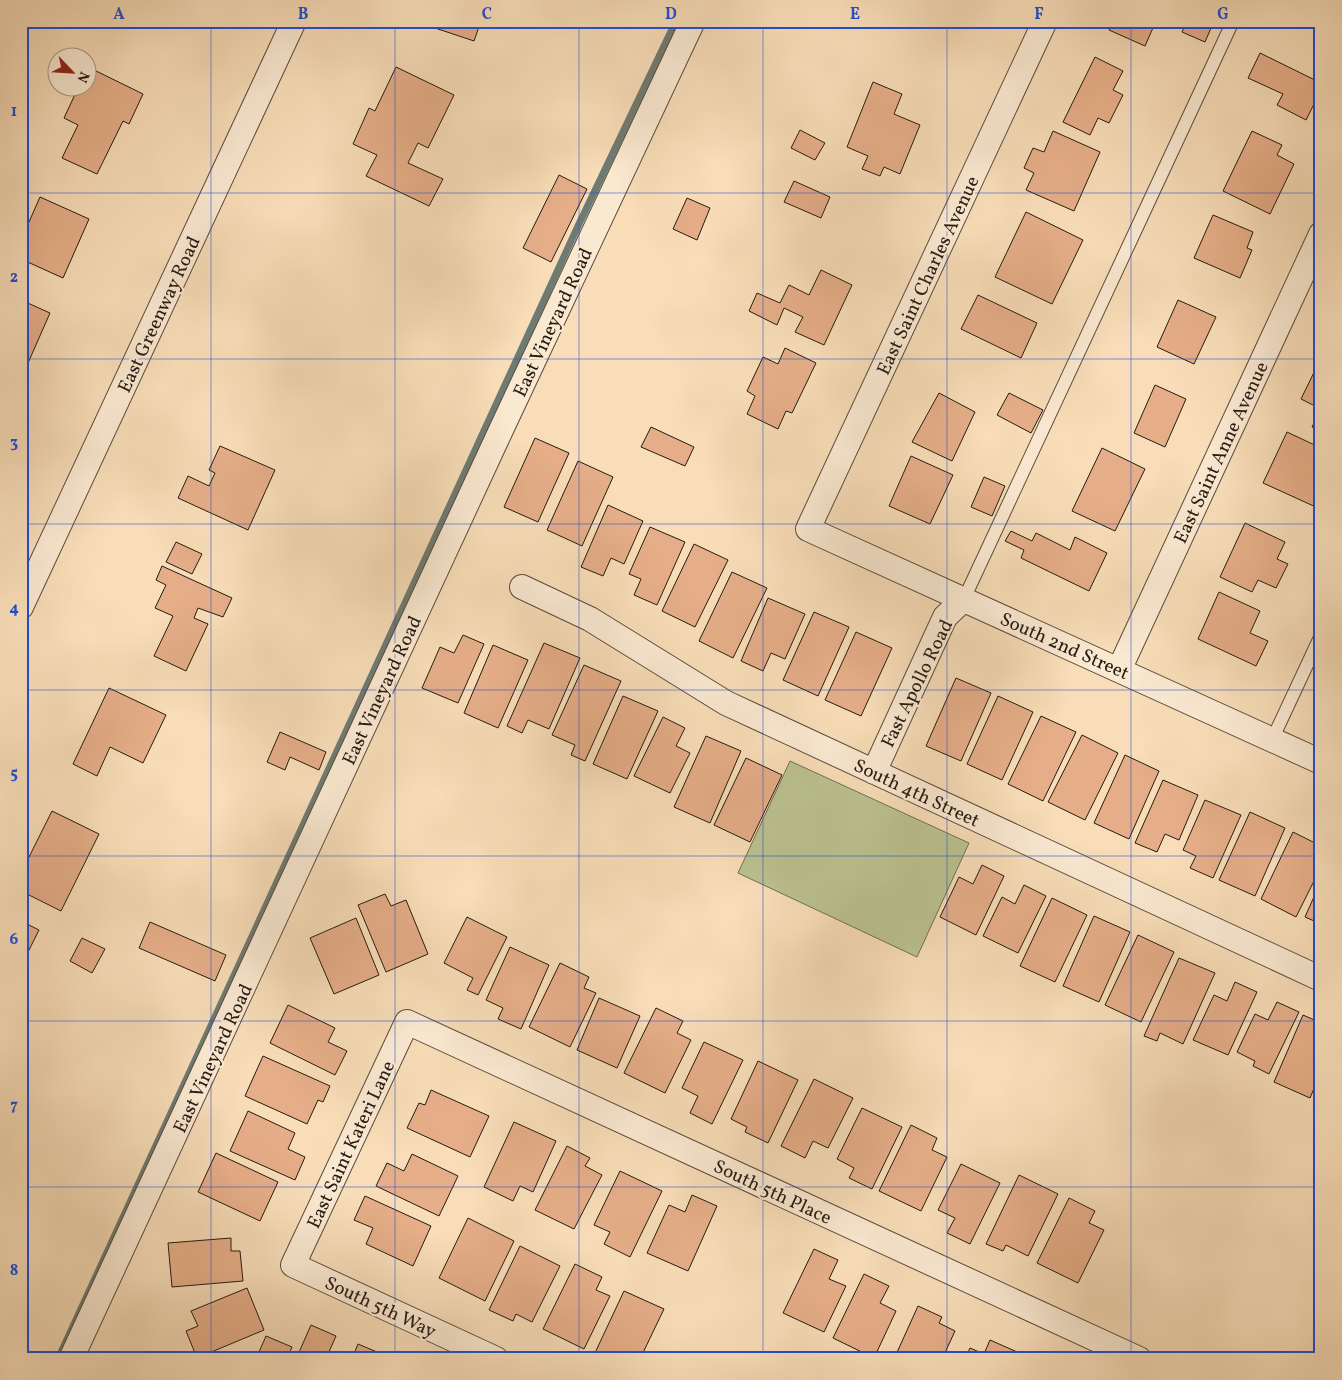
<svg xmlns="http://www.w3.org/2000/svg" width="1342" height="1380" viewBox="0 0 1342 1380" font-family="Vollkorn,serif">
<style>
.green{fill:#bbc290;stroke:#706e51}
.lines{fill:none;stroke-linecap:round;stroke-linejoin:round}
.stream{stroke:#6e7b73;stroke-width:7}
.building{fill:#e5ae88;stroke:#251a12}
.lane-casing{stroke:#5a4b3c;stroke-width:14}
.street-casing{stroke:#5a4b3c;stroke-width:26}
.lane{stroke:#fae9d1;stroke-width:12}
.street{stroke:#fae9d1;stroke-width:24}
.grid{fill:none;stroke:#1d4ed8;stroke-width:1;stroke-opacity:0.55}
.labels{text-anchor:middle;stroke-width:4.5;stroke-linejoin:round;paint-order:stroke}
.street-label{font-size:19px;fill:#251a12;stroke:#fae9d1}
.neatline{fill:none;stroke:#1d4ed8;stroke-width:2}
.grid-label{font-size:16px;text-anchor:middle;font-weight:bold;fill:#1d4ed8}
</style>
<rect width="100%" height="100%" fill="#f8ddb8"/>
<filter id="stains"><feTurbulence type="fractalNoise" baseFrequency=".004" numOctaves="4"/><feColorMatrix values="0 0 0 0 .2 0 0 0 0 .09 0 0 0 0 .02 0 0 0 .5 -.17"/></filter>
<radialGradient id="worn" r=".72"><stop offset=".6" stop-color="#630" stop-opacity="0"/><stop offset="1" stop-color="#630" stop-opacity=".3"/></radialGradient>
<!-- green -->
<path class="green" d="M790,761L969,843L917,957L738,873Z"/>
<g class="lines">
<!-- stream -->
<path class="stream" d="M58,1359L578,226L676,21"/>
</g>
<!-- building -->
<path class="building" d="M41,21H58L55,28Z
M431,21H481L474,41L429,26Z
M1113,21H1156L1145,46L1109,30Z
M1187,21H1214L1205,42L1182,32Z
M1260,53L1321,83V90L1306,120L1277,105L1283,94L1248,78Z
M1095,57L1123,71L1113,90L1123,95L1109,123L1098,118L1090,135L1063,122Z
M88,67L143,94L129,124L123,121L97,174L62,158L78,125L64,118L78,88H88Z
M396,67L454,95L428,148L418,143L408,163L443,179L429,206L366,176L377,155L353,144L369,108L375,111Z
M873,82L902,94L894,114L920,125L900,174L884,167L880,176L862,169L868,156L847,147Z
M800,130L825,143L815,160L791,148Z
M1053,131L1100,152L1074,211L1026,190L1034,173L1024,168L1033,148L1044,152Z
M1252,131L1282,145L1277,155L1294,164L1270,214L1223,191Z
M559,175L587,189L551,262L523,248Z
M794,181L830,197L821,218L784,202Z
M40,197L89,219L63,278L21,259V240Z
M687,198L710,208L697,240L673,229Z
M1026,212L1083,240L1052,304L995,277Z
M1213,215L1253,232L1247,248L1252,250L1240,278L1194,258Z
M821,270L852,285L824,345L795,332L803,317L784,308L777,325L749,311L757,293L780,303L789,285L809,295Z
M978,295L1037,323L1021,358L961,329Z
M21,300L50,313L21,379Z
M1178,300L1216,317L1194,364L1157,347Z
M785,348L816,363L792,413L786,411L778,429L747,414L755,396L747,391L763,357L778,364Z
M1319,362L1321,363V409L1301,399Z
M1155,385L1186,399L1165,447L1134,433Z
M939,393L975,412L952,461L912,442Z
M1009,393L1043,410L1031,433L997,415Z
M1321,409V431L1312,427Z
M651,427L694,447L685,466L641,447Z
M1287,432L1321,448V502L1318,508L1263,483Z
M535,438L569,453L538,522L504,507Z
M220,446L275,470L248,530L178,498L188,476L209,486L215,473L209,470Z
M1102,448L1145,469L1115,531L1072,511Z
M911,456L953,475L930,524L889,506Z
M578,461L613,477L582,546L547,530Z
M984,477L1005,486L992,516L971,507Z
M608,505L643,521L624,564L611,558L603,576L581,567Z
M1321,517V530L1316,528Z
M1245,523L1285,542L1277,559L1288,564L1276,588L1258,580L1252,592L1220,577Z
M650,527L685,542L657,605L634,595L641,579L629,574Z
M1011,531L1032,541L1036,533L1070,550L1075,537L1107,553L1089,591L1021,558L1024,550L1005,541Z
M176,542L202,554L192,574L166,562Z
M694,544L728,560L695,627L662,611Z
M162,566L232,598L223,617L198,608L194,618L208,624L186,671L154,656L173,616L155,608L166,585L156,580Z
M732,572L767,588L733,658L699,641Z
M1219,592L1260,611L1250,633L1268,641L1256,666L1198,639Z
M768,598L805,614L785,659L771,653L763,671L741,661Z
M814,612L849,627L818,696L783,680Z
M856,632L892,648L861,716L825,700Z
M463,635L484,644L458,703L422,688L440,647L454,653Z
M544,643L580,658L549,729L528,720L522,733L507,726Z
M493,645L528,660L498,728L464,713Z
M584,665L621,681L585,761L571,755L575,745L552,735Z
M956,678L991,693L961,761L926,746Z
M109,688L166,715L143,763L110,747L97,776L73,764Z
M1321,691V705L1316,702Z
M623,696L658,711L627,779L593,764Z
M998,696L1033,712L1002,780L967,764Z
M1041,716L1076,732L1043,801L1008,784Z
M663,717L685,728L676,746L690,753L670,793L634,776Z
M280,732L326,752L319,770L290,757L285,770L267,762Z
M1082,735L1118,753L1085,820L1048,802Z
M706,736L741,751L710,823L674,807Z
M1125,755L1159,771L1129,839L1094,823Z
M746,758L782,775L750,842L714,825Z
M1163,780L1198,795L1179,840L1165,834L1157,852L1135,843Z
M1205,800L1241,815L1213,878L1190,868L1196,856L1183,850Z
M52,811L99,834L61,911L21,891V873Z
M1250,812L1285,828L1255,896L1219,880Z
M1293,832L1321,846V867L1296,917L1261,899Z
M982,865L1004,876L976,935L940,917L959,877L973,884Z
M1321,881V924L1305,917Z
M1024,885L1046,896L1018,953L983,936L1002,897L1015,904Z
M385,894L391,906L406,900L428,954L386,972L358,905Z
M1052,898L1087,915L1055,982L1020,966Z
M1094,916L1130,932L1099,1002L1063,986Z
M467,917L507,937L478,995L467,990L473,978L444,963Z
M356,918L379,975L334,994L310,938Z
M21,921L39,930L21,966Z
M150,922L226,955L215,981L139,948Z
M1138,935L1174,952L1141,1022L1105,1005Z
M82,938L105,949L92,973L70,961Z
M510,947L549,965L521,1029L498,1019L503,1008L486,1000Z
M1179,958L1215,973L1183,1044L1160,1033L1157,1041L1144,1036Z
M560,963L589,977L584,988L596,993L570,1047L529,1027Z
M1235,982L1257,992L1228,1055L1193,1040L1214,995L1227,1001Z
M599,998L640,1016L617,1068L577,1050Z
M1277,1002L1299,1012L1269,1074L1253,1066L1255,1061L1237,1052L1255,1014L1268,1020Z
M288,1005L335,1028L328,1042L347,1051L335,1075L270,1043Z
M656,1008L683,1021L677,1033L691,1040L665,1093L624,1073Z
M1303,1015L1321,1023V1072L1310,1098L1274,1082Z
M704,1042L743,1060L712,1124L690,1113L698,1096L682,1088Z
M263,1056L330,1086L323,1102L318,1100L307,1124L245,1096Z
M758,1061L798,1080L768,1143L745,1132L747,1127L731,1119Z
M814,1079L853,1098L828,1148L813,1141L805,1158L781,1146Z
M431,1090L489,1116L470,1157L407,1128L419,1103L425,1105Z
M1321,1091V1103L1316,1101Z
M862,1108L902,1127L872,1189L849,1178L854,1168L837,1159Z
M248,1111L295,1133L288,1149L305,1157L295,1180L230,1151Z
M514,1122L556,1141L533,1192L520,1186L513,1201L484,1187Z
M911,1125L937,1138L932,1150L947,1157L921,1211L879,1191Z
M567,1146L590,1158L585,1166L602,1175L574,1229L535,1210Z
M216,1153L278,1182L260,1221L198,1192Z
M412,1154L458,1176L439,1216L376,1186L387,1163L404,1171Z
M961,1164L1000,1183L970,1244L947,1233L955,1218L938,1210Z
M620,1171L662,1191L630,1257L604,1244L610,1232L594,1225Z
M1019,1175L1058,1194L1028,1256L1006,1245L1003,1251L986,1244Z
M692,1195L717,1206L688,1271L647,1253L669,1205L685,1212Z
M365,1196L431,1226L413,1266L366,1244L373,1228L354,1220Z
M1069,1198L1095,1211L1089,1223L1104,1230L1078,1283L1037,1263Z
M468,1218L514,1241L485,1301L439,1278Z
M231,1238V1251H240L243,1281L172,1287L168,1243Z
M520,1246L560,1266L532,1322L516,1314L513,1321L489,1310Z
M814,1249L838,1260L829,1279L846,1286L824,1332L783,1313Z
M575,1264L602,1277L596,1290L610,1296L584,1349L543,1329Z
M864,1274L889,1286L880,1303L896,1311L874,1358L833,1338Z
M247,1288L264,1330L197,1358L186,1331L198,1326L191,1311Z
M624,1291L664,1309L640,1359H602L594,1355Z
M918,1306L942,1317L939,1323L955,1331L942,1359H894Z
M311,1325L336,1336L328,1354L338,1359H296Z
M266,1336L292,1347L287,1359H256Z
M990,1340L1033,1359H965L970,1348L984,1354Z
M358,1344L377,1352L375,1359H352Z"/>
<g class="lines">
<!-- lane casing -->
<g class="lane-casing">
<path id="lane" d="M964,599L1233,21
M1272,740L1321,635"/>
</g>
<!-- street casing -->
<g class="street-casing">
<path id="street" d="M1045,21L808,529L1321,762
M522,587L590,619L726,703L1321,979
M21,607L294,21
M1119,670L1321,234
M874,772L945,617L964,599
M71,1359L501,430L693,21
M496,1359L293,1265L407,1022L1139,1359"/>
</g>
<!-- lane -->
<use href="#lane" class="lane"/>
<!-- street -->
<use href="#street" class="street"/>
</g>
<!-- grid -->
<path class="grid" d="M211,21V1359M395,21V1359M579,21V1359M763,21V1359M947,21V1359M1131,21V1359M21,193H1321M21,359H1321M21,524H1321M21,690H1321M21,856H1321M21,1021H1321M21,1187H1321"/>
<g class="labels">
<!-- street labels -->
<g class="street-label">
<text transform="translate(927 275) rotate(-65)" y="7">East Saint Charles Avenue</text>
<text transform="translate(158 314) rotate(-65)" y="7">East Greenway Road</text>
<text transform="translate(552 322) rotate(-65)" y="7">East Vineyard Road</text>
<text transform="translate(1220 452) rotate(-65)" y="7">East Saint Anne Avenue</text>
<text transform="translate(1065 645) rotate(24)" y="7">South 2nd Street</text>
<text transform="translate(916 683) rotate(-64)" y="7">Fast Apollo Road</text>
<text transform="translate(381 690) rotate(-65)" y="7">East Vineyard Road</text>
<text transform="translate(917 792) rotate(25)" y="7">South 4th Street</text>
<text transform="translate(212 1058) rotate(-65)" y="7">East Vineyard Road</text>
<text transform="translate(350 1144) rotate(-65)" y="7">East Saint Kateri Lane</text>
<text transform="translate(773 1191) rotate(25)" y="7">South 5th Place</text>
<text transform="translate(381 1306) rotate(25)" y="7">South 5th Way</text>
</g>
</g>
<!-- margin -->
<rect width="1342" height="1380" fill="none" stroke="#f8ddb8" stroke-width="55"/>
<!-- north arrow -->
<g transform="translate(72 72) rotate(115)"><circle r="24" fill="#fae9d1" stroke="#a59685"/>
<path d="M0-4L9 19L0 12L-9 19Z" fill="#8f2418"/>
<text y="-8" font-size="14" font-weight="bold" text-anchor="middle" fill="#251a12">N</text>
</g>
<rect x="28" y="28" width="1286" height="1324" class="neatline"/>
<g class="grid-label">
<text x="119" y="19">A</text>
<text x="303" y="19">B</text>
<text x="487" y="19">C</text>
<text x="671" y="19">D</text>
<text x="855" y="19">E</text>
<text x="1039" y="19">F</text>
<text x="1223" y="19">G</text>
<text x="14" y="116">1</text>
<text x="14" y="282">2</text>
<text x="14" y="447">3</text>
<text x="14" y="613">4</text>
<text x="14" y="778">5</text>
<text x="14" y="944">6</text>
<text x="14" y="1110">7</text>
<text x="14" y="1275">8</text>
</g>
<rect width="100%" height="100%" filter="url(#stains)"/>
<rect width="100%" height="100%" fill="url(#worn)"/>
</svg>
